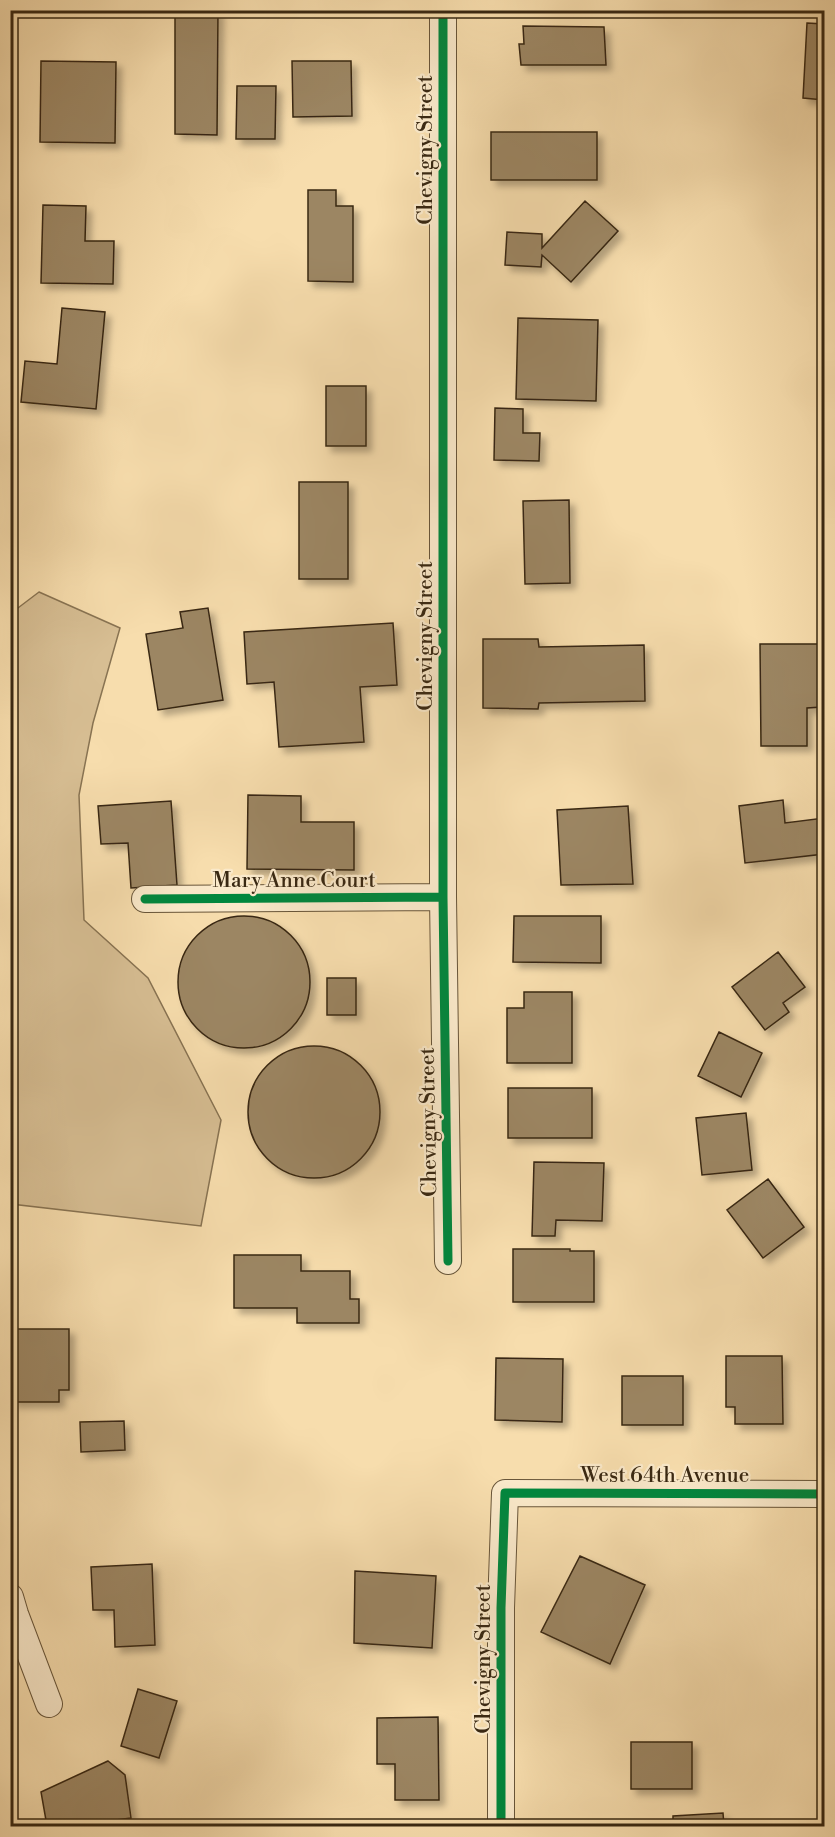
<svg xmlns="http://www.w3.org/2000/svg" width="835" height="1837" viewBox="0 0 835 1837" font-family="'Libre Bodoni',serif">
<style>
.green{fill:#d7be93;stroke:#887352;stroke-width:1.5}
.building{fill:#9c8663;stroke:#392812;stroke-width:1.5;filter:url(#shadow)}
.lines{fill:none;stroke-linecap:round;stroke-linejoin:round}
.minor-casing{stroke:#685539;stroke-width:28}
.minor{stroke:#fae9ca;stroke-width:26}
.cycleway-casing{stroke:#fae9ca;stroke-width:13}
.cycleway{stroke:#00873e;stroke-width:9}
.labels{text-anchor:middle;stroke-width:4.5;stroke-linejoin:round;paint-order:stroke}
.street-label{font-size:21px;fill:#392812;stroke:#fae9ca}
</style>
<defs>
<filter id="shadow"><feDropShadow dx="5.5" dy="5.5" stdDeviation="3" flood-color="#0004"/></filter>
</defs>
<rect width="100%" height="100%" fill="#f7ddad"/>
<filter id="stains"><feTurbulence type="fractalNoise" baseFrequency=".00333" numOctaves="4"/><feColorMatrix values="0 0 0 0 .2 0 0 0 0 .09 0 0 0 0 .02 0 0 0 .5 -.17"/></filter>
<radialGradient id="worn" r=".72"><stop offset=".6" stop-color="#630" stop-opacity="0"/><stop offset="1" stop-color="#630" stop-opacity=".3"/></radialGradient>
<!-- green -->
<path class="green" d="M39,592L120,628L93,723L79,795L84,920L148,978L221,1120L201,1226L11,1204L10,614Z"/>
<!-- building -->
<path class="building" d="M175,10H218L217,135L175,134Z
M807,23L824,24V100L803,98Z
M523,26L604,27L606,65H521L519,44H524Z
M41,61L116,62L115,143L40,142Z
M292,61H351L352,116L293,117Z
M237,86H276L275,139H236Z
M491,132H597V180H491Z
M308,190H336V206H353V282L308,281Z
M585,201L618,231L571,282L542,255L541,267L505,265L507,232L542,234V248Z
M43,205L86,206L85,241H114L113,284L41,283Z
M62,308L105,312L96,409L21,402L25,361L57,364Z
M518,318L598,320L596,401L516,399Z
M326,386H366V446H326Z
M495,408L523,409V433H540L539,461L494,460Z
M299,482H348V579H299Z
M569,500L570,583L525,584L523,501Z
M208,608L223,700L158,710L146,634L183,628L180,612Z
M393,623L397,685L360,687L364,742L279,747L274,682L247,684L244,632Z
M483,639H538L539,647L644,645L645,701L539,703L538,709L483,708Z
M760,644H822V707L807,708V746H761Z
M248,795L301,796V822H354V870L247,869Z
M783,800L785,823L824,818V854L745,863L739,806Z
M171,801L177,885L131,888L128,843L101,844L98,806Z
M628,806L633,884L561,885L557,810Z
M514,916H601V963L513,962Z
M178 982a66 66 0 1 1 132 0a66 66 0 1 1-132 0Z
M778,952L805,987L783,1003L789,1012L765,1030L732,987Z
M327,978H356V1015H327Z
M524,992H572V1063H507V1008H524Z
M719,1032L762,1053L741,1097L698,1076Z
M248 1112a66 66 0 1 1 132 0a66 66 0 1 1-132 0Z
M508,1088H592V1138H508Z
M746,1113L752,1170L702,1175L696,1118Z
M534,1162L604,1163L602,1221L556,1220L555,1236H532Z
M768,1179L804,1227L763,1258L727,1210Z
M513,1249H570V1251H594V1302H513Z
M234,1255H301V1271H350V1299H359V1323H297V1308H234Z
M11,1329H69V1390H59V1402H11Z
M726,1356H782L783,1424H735V1407H726Z
M496,1358L563,1359L562,1422L495,1420Z
M622,1376H683V1425H622Z
M124,1421L125,1450L81,1452L80,1422Z
M580,1556L645,1585L610,1664L541,1632Z
M152,1564L155,1645L115,1647L114,1610H93L91,1567Z
M355,1571L436,1576L432,1648L354,1643Z
M138,1689L177,1701L159,1758L121,1746Z
M438,1717L439,1800H395V1764H377V1718Z
M631,1742H692V1789H631Z
M108,1761L125,1775L131,1818L71,1826H47L41,1792Z
M723,1813L724,1826H673V1816Z"/>
<g class="lines">
<!-- minor casing -->
<g class="minor-casing">
<path id="minor" d="M443,10V897L448,1261
M145,899L443,897
M10,1597L15,1614L49,1704
M501,1826V1608L505,1493L824,1494"/>
</g>
<!-- minor -->
<use href="#minor" class="minor"/>
<!-- cycleway casing -->
<g class="cycleway-casing">
<path id="cycleway" d="M443,10V897L448,1261
M145,899L443,897
M501,1826V1608L505,1493L824,1494"/>
</g>
<!-- cycleway -->
<use href="#cycleway" class="cycleway"/>
</g>
<g class="labels">
<!-- street labels -->
<g class="street-label">
<text transform="translate(425 150) rotate(-90)" y="7">Chevigny Street</text>
<text transform="translate(425 636) rotate(-90)" y="7">Chevigny Street</text>
<text x="294" y="887">Mary Anne Court</text>
<text transform="translate(428 1122) rotate(-91)" y="7">Chevigny Street</text>
<text x="665" y="1482">West 64th Avenue</text>
<text transform="translate(483 1659) rotate(-90)" y="7">Chevigny Street</text>
</g>
</g>
<!-- margin -->
<rect width="835" height="1837" fill="none" stroke="#f7ddad" stroke-width="36"/>
<rect x="12" y="12" width="811" height="1813" fill="none" stroke="#392812" stroke-width="3"/>
<rect x="18" y="18" width="799" height="1801" fill="none" stroke="#392812" stroke-width="1.5"/>
<rect width="100%" height="100%" filter="url(#stains)"/>
<rect width="100%" height="100%" fill="url(#worn)"/>
</svg>
